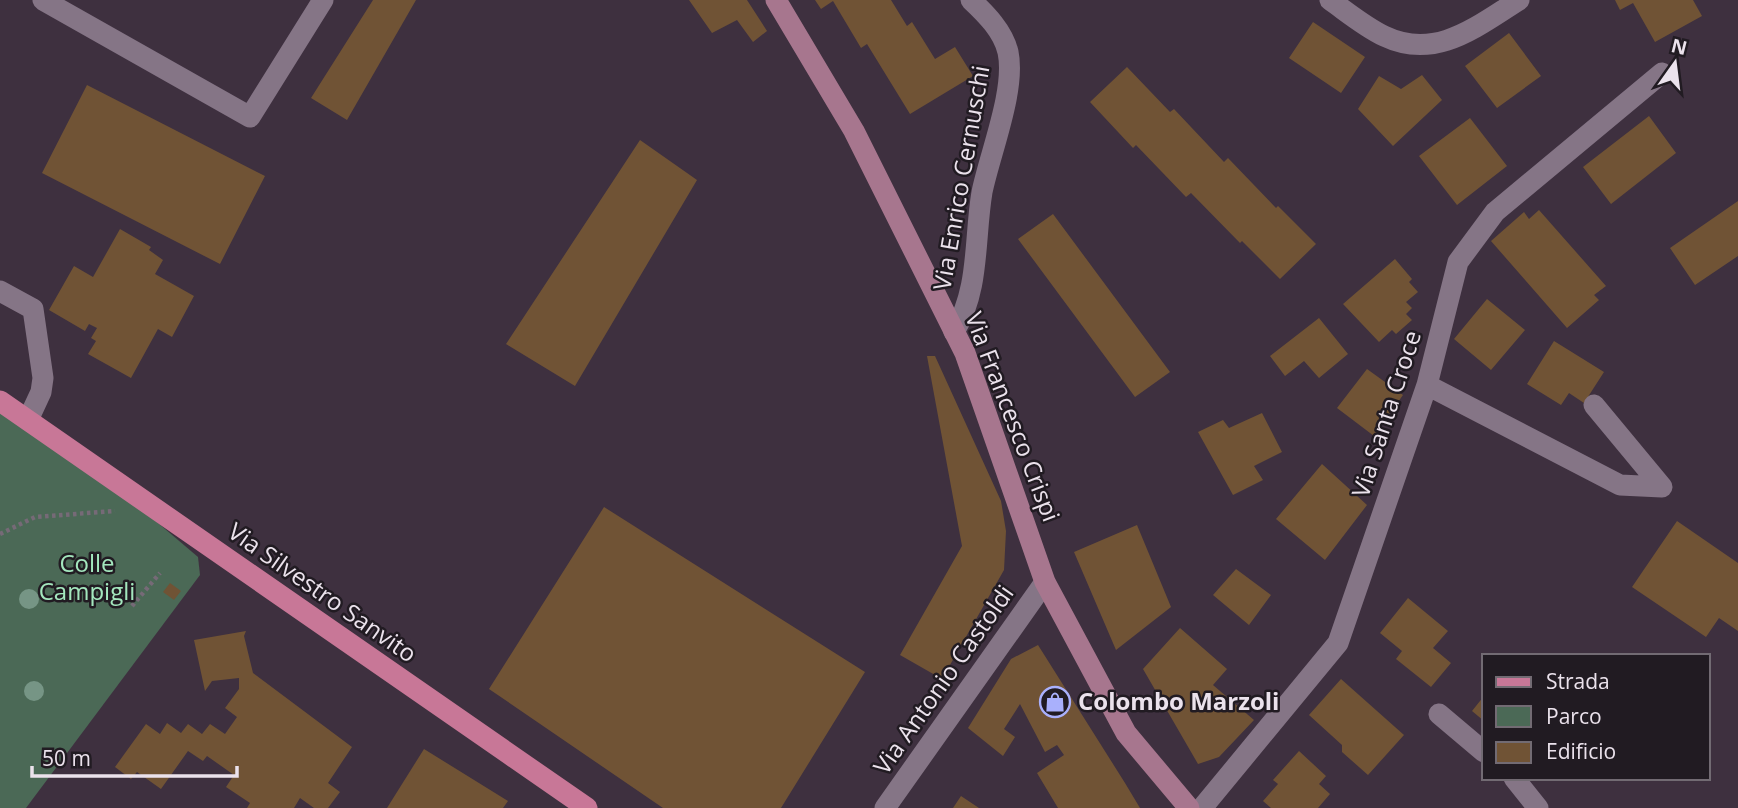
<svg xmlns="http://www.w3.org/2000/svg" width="1738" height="808" viewBox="0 0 1738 808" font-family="'Open Sans',sans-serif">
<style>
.green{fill:#4b6956}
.building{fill:#705335}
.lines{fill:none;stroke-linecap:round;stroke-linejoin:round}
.path{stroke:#766a77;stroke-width:4.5;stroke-dasharray:3.5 3.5;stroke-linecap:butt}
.street{stroke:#857586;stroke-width:21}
.secondary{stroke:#a7768e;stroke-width:21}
.primary{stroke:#c87797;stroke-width:21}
.tree{fill:#769585}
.labels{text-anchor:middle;stroke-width:5;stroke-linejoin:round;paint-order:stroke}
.street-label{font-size:24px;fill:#ebe2ec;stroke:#211b22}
.park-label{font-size:24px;fill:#a4e7be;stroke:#211b22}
.poi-label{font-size:24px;font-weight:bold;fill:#ebe2ec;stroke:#211b22;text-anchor:start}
</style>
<rect width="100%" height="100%" fill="#3e303f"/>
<!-- green -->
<path class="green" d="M0,412L151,517L198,557L200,575L26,808H0Z"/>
<!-- building -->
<path class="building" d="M373,0H416L347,120L311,98Z
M689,0H747L767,31L753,42L737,20L712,33Z
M815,0H891L907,26L912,22L935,59L955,47L973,76L910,114L867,44L861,48L833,1L821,9Z
M1615,0H1693L1702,16L1655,42L1633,3L1620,10Z
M1313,22L1365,57L1341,93L1289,58Z
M1509,33L1541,76L1497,108L1465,66Z
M1127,67L1170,112L1174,109L1224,162L1228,158L1276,208L1278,206L1316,244L1280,279L1242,241L1240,243L1191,193L1186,197L1136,145L1133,148L1090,102Z
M1422,75L1442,100L1393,146L1358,109L1379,76L1401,89Z
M87,85L265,176L220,264L42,173Z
M1649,116L1676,153L1611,204L1583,167Z
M1470,118L1507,166L1457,205L1419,156Z
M640,140L697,180L575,386L506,344Z
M1738,201V256L1695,285L1670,248Z
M1539,210L1606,286L1594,295L1599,300L1567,328L1491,241L1524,212L1529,219Z
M1053,214L1170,372L1135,397L1018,239Z
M120,229L151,247L149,250L163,260L155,274L194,296L172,337L158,329L131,378L88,354L96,341L91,338L97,328L89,324L85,331L49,310L74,266L93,277Z
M1395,259L1412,279L1409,282L1418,292L1406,302L1412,308L1406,314L1412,320L1396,334L1392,330L1379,342L1343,304Z
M1487,299L1525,330L1491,370L1454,339Z
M1319,318L1348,354L1319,378L1304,361L1285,376L1270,356Z
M1554,341L1604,372L1584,403L1569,393L1561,405L1527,384Z
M927,356H935L1001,501L1006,531L1004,570L942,679L900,655L962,546Z
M1367,369L1403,395L1374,436L1337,408Z
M1262,413L1282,452L1254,466L1263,480L1233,495L1198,432L1223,420L1229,428Z
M1322,464L1367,505L1325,560L1276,519Z
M604,507L865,672L781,808H663L489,689Z
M1677,521L1738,563V631L1719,618L1706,637L1632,587Z
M1137,525L1171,607L1116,650L1074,552Z
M1236,569L1271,595L1249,625L1213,595Z
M170,583L181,591L174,600L163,592Z
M1408,598L1448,631L1433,648L1451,663L1431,687L1396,659L1402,651L1380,633Z
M1180,628L1227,669L1213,685L1254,720L1219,757L1198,764L1143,669Z
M246,631L244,636L253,673L352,747L328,783L340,792L328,808H314L300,798L294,808H247L250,803L226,787L234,775L207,756L203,761L188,751L161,789L137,772L131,779L115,767L146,724L160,734L167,723L181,733L188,724L202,734L210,724L225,734L237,717L225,708L239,689V678L212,681L205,691L194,640Z
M1038,645L1125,783L1140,808H1058L1037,773L1064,755L1057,745L1045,752L1020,704L1004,729L1015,737L1003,756L968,728L1011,659Z
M1341,679L1404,735L1368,775L1342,752V745L1309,715Z
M1484,696V721L1472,711Z
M424,749L508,801L503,808H387Z
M1299,751L1326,776L1319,784L1330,794L1318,808H1271L1263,801L1278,784L1273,780Z
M961,796L979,808H953Z"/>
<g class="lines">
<!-- path -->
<path class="path" d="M0,534L35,517L115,511
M132,606L160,573"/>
<!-- street -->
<path class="street" d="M43,0L250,117L323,0
M1330,0C1347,12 1365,27 1384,36C1436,61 1477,26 1519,0
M0,291L33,309L43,378L41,392L28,420
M954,332C980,289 974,240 982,192C990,153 1016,90 1008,52C1003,31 986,14 971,0
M1427,385L1620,485L1662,487L1594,405
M1439,714L1484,752
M1514,778L1538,808
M885,808L1045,582
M1202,808L1338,643L1427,385L1458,262L1495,212L1662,73"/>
<!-- secondary -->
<path class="secondary" d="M776,0L854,131L965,353L1045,582L1126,733L1189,808"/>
<!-- primary -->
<path class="primary" d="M0,401L587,808"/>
</g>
<!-- trees -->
<g class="tree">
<circle cx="29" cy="599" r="10"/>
<circle cx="34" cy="691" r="10"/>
</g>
<!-- icons -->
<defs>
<g id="shop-ring" transform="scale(1.575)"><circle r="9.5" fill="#211b22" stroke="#a9b0fc" stroke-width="1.5"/><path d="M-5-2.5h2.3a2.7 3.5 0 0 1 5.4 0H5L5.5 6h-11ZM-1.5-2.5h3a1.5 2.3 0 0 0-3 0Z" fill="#a9b0fc"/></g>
</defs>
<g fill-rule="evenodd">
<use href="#shop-ring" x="1055" y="702"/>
</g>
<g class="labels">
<!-- street labels -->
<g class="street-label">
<text transform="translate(962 178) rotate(-80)" y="8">Via Enrico Cernuschi</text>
<text transform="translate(1387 414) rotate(-72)" y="8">Via Santa Croce</text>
<text transform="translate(1012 417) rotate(69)" y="8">Via Francesco Crispi</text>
<text transform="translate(322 593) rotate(35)" y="8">Via Silvestro Sanvito</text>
<text transform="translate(944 680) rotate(-55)" y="8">Via Antonio Castoldi</text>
</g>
<!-- park labels -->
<g class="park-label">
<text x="87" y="572">Colle<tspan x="87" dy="28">Campigli</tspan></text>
</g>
<!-- poi labels -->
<g class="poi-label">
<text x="1078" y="710">Colombo Marzoli</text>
</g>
</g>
<!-- legend -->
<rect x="1482" y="654" width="228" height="126" fill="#211b22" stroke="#726b73" stroke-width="2"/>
<rect x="1496" y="677" width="35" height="10" fill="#c87797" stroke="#726b73" stroke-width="2"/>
<text x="1546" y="689" font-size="21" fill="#ebe2ec">Strada</text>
<rect x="1496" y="706" width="35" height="21" fill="#4b6956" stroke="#726b73" stroke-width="2"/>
<text x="1546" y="724" font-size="21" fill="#ebe2ec">Parco</text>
<rect x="1496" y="742" width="35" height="21" fill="#705335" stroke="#726b73" stroke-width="2"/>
<text x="1546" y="759" font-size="21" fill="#ebe2ec">Edificio</text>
<!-- north arrow -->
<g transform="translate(1675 63) rotate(14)" stroke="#211b22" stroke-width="5" paint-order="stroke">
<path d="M0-5L12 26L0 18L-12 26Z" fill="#ebe2ec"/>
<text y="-10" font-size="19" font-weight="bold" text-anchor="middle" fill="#ebe2ec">N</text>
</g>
<!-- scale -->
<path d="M32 766v10h205v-10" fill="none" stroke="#ebe2ec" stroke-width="3.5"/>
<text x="42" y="766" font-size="21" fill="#ebe2ec" stroke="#211b22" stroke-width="5" paint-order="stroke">50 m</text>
</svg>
